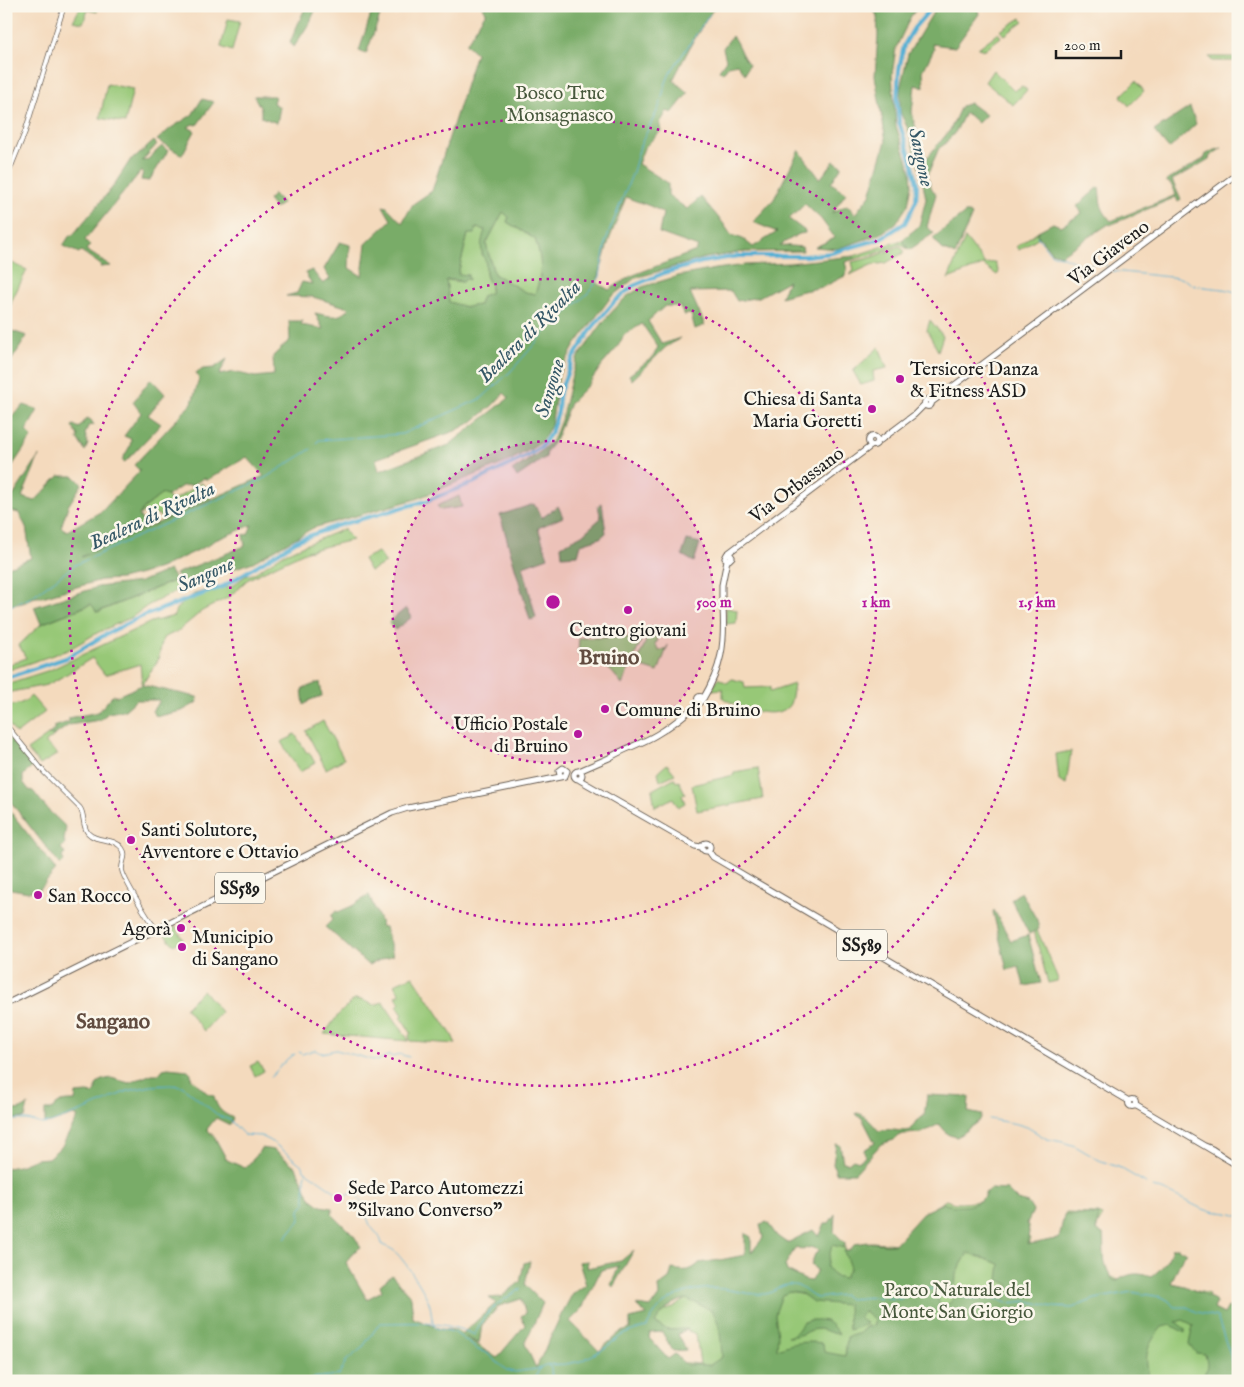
<svg xmlns="http://www.w3.org/2000/svg" width="1244" height="1387" viewBox="0 0 1244 1387" font-family="'IM FELL English',serif">
<style>
.green{fill:#97c877;stroke:#5a724a}
.forest{fill:#79ac68;stroke:#4a6442;fill-rule:evenodd}
.lines{fill:none;stroke-linecap:round;stroke-linejoin:round}
.stream{stroke:#57b0d4;stroke-width:1}
.river{stroke:#57b0d4;stroke-width:4}
.minor-casing{stroke:#685e54;stroke-width:5.5}
.major-casing{stroke:#685e54;stroke-width:7}
.minor{stroke:#fff;stroke-width:4}
.major{stroke:#fff;stroke-width:5}
.ring{fill:none;stroke:#b5179e;stroke-width:2.5;stroke-dasharray:2.5 5}
.poi-dot{fill:#b5179e;stroke:#fbf7ec;stroke-width:2}
.labels{text-anchor:middle;stroke-width:5;stroke-linejoin:round;paint-order:stroke}
.shield{fill:#fbf7ec;stroke:#5f5e5a;stroke-width:1}
.shield-label{font-size:18px;font-weight:bold;fill:#1c1c1c}
.park-label{font-size:19px;fill:#47583c;stroke:#fbf7ec}
.street-label{font-size:19px;fill:#1c1c1c;stroke:#fbf7ec}
.poi-label{font-size:19px;fill:#1c1c1c;stroke:#fbf7ec;text-anchor:start}
.water-label{font-size:20px;font-style:italic;fill:#345766;stroke:#fbf7ec}
.quarter-label{font-size:21px;font-weight:bold;fill:#614c40;stroke:#fbf7ec}
.centre{fill:#b5179e;stroke:#fbf7ec;stroke-width:2.5}
.ring-label{font-size:15px;text-anchor:middle;font-weight:bold;fill:#b5179e;stroke:#fbf7ec;stroke-width:5;stroke-linejoin:round;paint-order:stroke}
</style>
<rect width="100%" height="100%" fill="#fbf7ec"/>
<filter id="ink" filterUnits="userSpaceOnUse"><feTurbulence type="fractalNoise" baseFrequency=".02" numOctaves="2"/><feDisplacementMap in="SourceGraphic" scale="10" xChannelSelector="R" yChannelSelector="G"/><feConvolveMatrix kernelMatrix="1 2 1 2 8 2 1 2 1" color-interpolation-filters="sRGB"/></filter>
<filter id="wash" filterUnits="userSpaceOnUse"><feTurbulence type="fractalNoise" baseFrequency=".0096" numOctaves="4" result="noise"/><feDisplacementMap in="SourceGraphic" scale="20" xChannelSelector="R" yChannelSelector="G"/><feGaussianBlur stdDeviation="1.12" result="paint"/><feColorMatrix in="noise" values="0 0 0 0 0 0 0 0 0 0 0 0 0 0 0 0 0 1.4 0 .05"/><feComposite in="paint" operator="in"/></filter>
<g filter="url(#wash)">
<rect width="100%" height="100%" fill="#f4dabd"/>
<!-- green -->
<path class="green" d="M81,6H98L97,12L88,10L83,23L73,21Z
M1021,18L1024,21L1005,35L1000,31Z
M228,19L240,21L232,51L221,47Z
M998,33L1001,37L984,50L978,48Z
M1209,57H1238V61H1212Z
M993,70L1014,91L1022,86L1027,90L1013,105L985,82Z
M1136,81L1144,91L1129,106L1121,96Z
M107,84L133,89L125,123L100,118Z
M503,211L509,217L507,222L535,239C543,261 542,272 535,294L525,292L494,274L486,244Z
M476,228L485,230L482,255L487,262C485,272 485,277 491,285L490,293L482,296L479,305L466,307L449,303L446,280L462,282L458,274L468,234Z
M1038,231L1037,234L1039,237L1019,250L1016,247Z
M965,238L983,261L984,264L995,262L999,273L997,275L983,265L948,279Z
M902,240L909,250L900,244L875,254L855,259L854,256Z
M900,246L905,252L886,263L871,265L850,275L854,270L852,262L870,258Z
M12,263L27,270L12,300L6,320V266L10,268Z
M930,320L943,336L938,351L927,330Z
M879,347L887,368L873,371L874,381L861,385L853,371Z
M202,483L211,498L162,520L158,514L152,516L148,511L139,515L143,509L162,494L167,496L171,502Z
M459,496L462,507L441,510L437,506Z
M344,529L352,540L307,551L262,572L247,580L229,597L202,611L178,631L163,638L158,660L142,685L140,664L105,675L92,658L62,677L47,685L6,693V684L50,670L151,622L174,616L176,609L194,594L215,588L231,587L245,576L253,574L285,553Z
M378,552L386,563L370,571L363,559Z
M176,580L180,589L147,606L132,617L97,633L68,650L6,671V666L26,658L19,645L41,624L92,604L98,612Z
M726,608L737,610L736,623L726,624Z
M656,630L658,633L655,635L658,641L655,643L659,651L667,648L668,645L658,672L636,665L647,638Z
M643,637L622,685C613,672 606,662 588,663L578,654L579,638Z
M718,678L727,683L732,679L744,682L745,688L770,687V692L794,684C793,690 792,699 790,704C779,723 736,707 723,698V689L712,690Z
M31,696L45,712L16,734L6,721V705C17,705 23,704 31,696Z
M323,721L344,759L326,769L306,731Z
M295,734L307,753L309,752L315,763L300,772L281,742L292,737V735Z
M48,735H55L45,743L58,754L40,765L27,750Z
M1071,751L1066,785L1059,781L1056,754Z
M667,764L675,774L660,781L658,772Z
M758,768L763,799L697,811L692,785L734,775V772Z
M674,778L676,782L679,781L685,793L682,795L685,803L678,807L673,798L655,807L652,790Z
M176,927L183,939L174,945L164,934Z
M1037,930L1058,979L1057,981L1048,983L1034,931Z
M413,976L452,1035L456,1044L410,1041L409,1035L411,1033L401,1017L403,1015L397,1006L400,1003L396,996L400,994L394,984Z
M203,990L221,1012L204,1031L185,1008Z
M354,999L362,1000L374,1005L383,1002L408,1039V1041L324,1034L339,1014Z
M258,1062L264,1071L255,1076L250,1066Z
M946,1200C959,1207 975,1200 990,1200L994,1229L1030,1238L1027,1249H1061L1065,1213L1098,1214L1103,1216C1101,1219 1098,1224 1097,1227C1095,1237 1099,1262 1107,1268L1105,1271C1121,1289 1149,1281 1170,1284C1183,1287 1196,1291 1209,1294L1203,1308L1235,1381H565L667,1361L700,1364L696,1334L683,1329L656,1331L651,1328L661,1313L672,1308L692,1295L790,1292L804,1295L810,1289L830,1242L845,1244V1250L849,1253L856,1244L872,1242L899,1244L931,1209Z"/>
<!-- forest -->
<path class="forest" d="M306,6H317L310,22L294,47L290,42Z
M482,6H715L693,41L673,80L688,93L672,113L667,111L660,123L661,131L644,148L638,164L668,183V195L687,209L701,197L723,223L731,235L743,239L753,247L777,232L753,222L774,199L799,150L820,179L834,161L842,166L831,183L846,193L832,213L847,205L855,214L870,195L886,141L875,76L878,35L877,16L872,6H919L911,16L896,48L892,75L896,126L911,171L912,185L908,205L896,223L880,234L837,249L815,247L835,238L821,219L805,204L789,219L805,231V233L799,234L780,245L802,247L803,251L744,252L705,258L635,278L611,297L575,345L559,374L551,426L540,443L531,449L507,462L416,499L313,528L253,562L183,586L175,574L245,546L243,535L248,534L252,525L213,541L209,545L160,568L141,574L121,579L101,580L42,597C29,596 32,601 22,603C15,605 14,603 6,607V568L31,558L26,527L19,513L6,510V494L8,492L13,496L39,456L22,497L35,501L59,476H74L82,484L68,506L61,527L67,531L102,511L140,471L134,465L192,403L199,379L196,373L203,369L214,368L227,359L219,375L234,372L255,377L274,375L273,356L290,340L289,321H302L301,325L323,329L315,313C329,316 339,320 349,308L313,297L286,296L297,293L302,282L312,284L305,273L312,270L323,284L330,279L324,269L340,242L350,245L349,268L362,276L366,244L391,220L383,206L387,207L402,223L413,204L432,191L476,53L466,44L486,12ZM626,197C639,203 652,205 663,213L659,233L698,247L696,251L631,276L609,290L597,283L609,240ZM503,212L509,217L507,222L535,239C542,261 543,273 535,294L525,292L494,274L486,244ZM476,228L485,230C481,242 479,250 486,262C485,272 486,277 491,285L490,293L482,296L479,305L466,307L449,302L446,280H456L462,282L466,279L469,280L468,275L458,274L468,234H475ZM504,393L509,398L449,445L379,471L376,459L455,431L472,422L492,406ZM247,457L264,476L81,557L146,527L139,515L143,509L162,494L167,496L182,486L192,485L204,478L207,480Z
M937,6H977L979,14L955,47L932,44L934,49L923,71L924,87L915,85L912,112L922,154L926,159L950,130L961,106L970,103L986,115L978,123L969,115L965,113L956,131L945,144L939,148L927,176L932,189L936,194L927,227L934,233L909,250L902,240L919,226L926,199L922,178L908,129L900,112V89L908,54Z
M372,11L381,13L366,54L359,51Z
M732,36C739,44 741,57 749,64L745,74L737,64L728,66L723,73L719,70L726,60L723,48Z
M254,96H275L273,103L280,107L277,123L261,117V109Z
M202,99L214,102L197,125L193,124L188,127L195,131L182,155L157,140L171,128L192,115Z
M1190,107L1196,124L1169,149L1154,131Z
M154,141L157,144L142,161L147,160L162,146L168,151L149,181L141,180L143,172L141,171L85,240L90,245L86,250L111,266L100,267L101,265L81,251L79,253L63,246L70,235L72,236L112,188L131,159L136,157Z
M1222,148L1210,156L1209,159C1197,166 1185,174 1172,180L1181,200L1178,202L1176,197L1110,225L1109,224L1061,255L1051,252L1037,234L1038,231L1053,223L1060,226L1063,225L1082,213L1077,206L1099,187C1101,203 1099,207 1111,221L1176,195L1171,184L1166,181L1205,158V155L1212,151Z
M274,194L282,203L275,209L268,200Z
M965,213H969L972,215L955,255L942,249L933,238Z
M854,256L855,259L845,262L847,270L845,276L823,287L798,292L781,297L788,281L759,297L737,301L731,291L690,292L705,325L695,329L691,314L684,315L679,306H665L648,321L662,344L681,338L666,347L632,380L629,375L653,357L658,347L642,324L624,335L617,348L602,365L588,385L570,403L556,439L547,451L546,457L517,477L512,471L540,452L554,438L561,420L572,375L578,357L608,316L626,297L642,287L678,276L716,269L745,265L789,263Z
M6,329L27,336L11,361L6,357Z
M151,379L165,394L148,415L161,424L125,462L122,460L130,446L131,439L124,436L141,413L133,402Z
M24,405L38,410L26,431L32,437L6,475V463L9,459L6,460V422Z
M87,418L91,420L94,425L88,426L85,434L88,444L85,451L77,438L78,436L72,426L74,425L79,428Z
M602,503L606,533L600,538L581,544L578,555L562,556L561,546L582,535L601,518L598,506Z
M534,504L542,518L558,506L563,517L538,528L548,557L523,566L536,618L530,620L500,515Z
M687,540L700,543L694,562L682,555Z
M169,570L176,580L97,612L91,604L41,624L34,607L98,587L140,582Z
M406,608L412,617L395,630L389,622Z
M320,682L322,696L310,700L304,705L302,689Z
M142,685L197,697L198,702L182,711L159,716L155,715L152,711L157,704L159,703V700H136L125,710L108,713L100,720L69,725L55,735H48L55,729L53,727L69,722V718L98,712L113,695L117,696Z
M6,734L34,766L23,775V782L29,790L33,791L48,810L66,827L64,840L65,844L61,848L65,854L62,857L64,861L60,865L6,796Z
M6,806L56,870L40,889L28,892L6,888Z
M1021,892L1037,920L1039,929L1029,934L1011,899Z
M369,895L381,923L380,926L385,927L393,955L368,965L336,936L325,927L333,919L331,916L336,911L338,912L352,906Z
M994,910L1011,941L1028,935L1041,983L1024,986L1019,967L1007,970L993,912Z
M168,1068L188,1070L191,1073V1078L207,1093L214,1096C217,1109 222,1113 233,1118L230,1125L216,1118L207,1129L215,1138L227,1160L245,1168L257,1155L261,1148L274,1150L296,1167L310,1198L321,1206L332,1208V1214L354,1236L361,1247L352,1253L346,1263L367,1299L382,1291L380,1285L392,1275L411,1297L413,1318L441,1329L456,1330L462,1334L496,1303L489,1298L501,1297L520,1282L524,1263L530,1261L525,1285L543,1303L525,1344L536,1368L561,1315L573,1293L586,1285L579,1262L588,1261L587,1268L621,1261L634,1250L613,1287L611,1285L619,1266L601,1270L581,1310L570,1321L599,1351L619,1333L630,1329V1319L647,1315L636,1305L651,1307L659,1296L658,1287L669,1279L672,1269C683,1271 691,1272 699,1263L720,1260L745,1255V1233L751,1237V1253L763,1238L760,1224L767,1222L777,1236L787,1243L813,1230L817,1235H820L825,1223H829L835,1214L834,1232L845,1243L844,1248L832,1245L827,1267L834,1276L844,1278L850,1268L844,1251H849L855,1244L867,1242L894,1245L924,1212L943,1203C957,1208 975,1208 985,1196V1193L990,1189L1007,1190L1017,1200L1028,1203L1033,1211L1027,1223L1029,1232L1027,1244C1039,1244 1048,1239 1059,1239L1064,1215H1099L1096,1230L1103,1234C1105,1254 1101,1262 1113,1280L1117,1281C1129,1273 1138,1272 1151,1277C1161,1269 1169,1261 1172,1248H1177L1187,1253L1182,1258L1171,1283L1185,1286L1215,1300L1216,1304L1214,1309L1224,1314L1228,1307L1238,1310V1381H1200L1208,1367L1205,1354L1196,1353L1189,1344L1193,1325L1183,1320L1176,1322L1185,1329V1333L1171,1325L1162,1327C1145,1348 1144,1355 1150,1381H6V1168L19,1166L36,1159L48,1158L62,1146L78,1117L74,1115L47,1124L45,1123V1110H52C58,1101 64,1101 75,1101L76,1094L88,1093L93,1094L96,1091V1085L102,1080L111,1078L129,1083L152,1074H159L163,1069ZM796,1247L803,1250C809,1246 814,1247 820,1251L815,1254L811,1265L817,1270L811,1281L805,1280L787,1271L785,1265ZM968,1253L1000,1264L998,1279L1010,1285L1005,1300C988,1297 971,1298 955,1292L956,1274ZM790,1292L802,1294L813,1302L848,1305L849,1330L867,1324L858,1317L864,1311L874,1319V1325L865,1327L860,1333L847,1337L845,1356L824,1352L823,1343C803,1341 796,1342 777,1349L778,1335L775,1314L782,1295ZM946,1292L954,1298L952,1301L944,1307L938,1301L940,1294ZM521,1299L526,1313L521,1316L525,1325L497,1358L466,1337L479,1344L482,1325L499,1306ZM686,1299C694,1303 708,1306 714,1314C721,1326 721,1344 722,1357L710,1365H686L675,1354L668,1359L649,1338L650,1333L662,1332L673,1351L686,1350L678,1334L688,1329L668,1330L655,1323C663,1311 672,1302 686,1299Z
M927,1095L969,1097L968,1112L982,1115L980,1120L957,1137L949,1135L939,1124L922,1133L904,1134L898,1136L894,1140L881,1144L855,1173H836L833,1164L836,1144L840,1145L843,1162L848,1163L853,1159L859,1161L865,1157L864,1150L875,1143L862,1118L857,1116L856,1113C865,1113 872,1124 879,1131C890,1127 899,1133 911,1130L916,1121L924,1116Z
M28,1105L25,1118L6,1120V1109L8,1111L21,1109Z
M810,1320C827,1320 828,1320 839,1334C831,1334 827,1330 819,1329C808,1329 801,1337 788,1337C795,1334 799,1330 802,1323Z"/>
<g class="lines">
<!-- stream -->
<path class="stream" d="M714,8L715,6
M1037,236L1050,253L1054,255L1061,256L1079,264L1103,263L1108,267
M1112,271L1180,278C1185,279 1189,283 1194,285C1209,289 1224,287 1238,293
M315,444L319,440L402,434L482,398L511,371L547,330L588,293L600,277L606,240L633,172L640,146L660,105L665,85L670,73L710,14
M6,608L30,598L75,565L265,478L311,449
M6,669L12,676
M299,1052L302,1054L315,1050L321,1053L336,1050L377,1061L389,1055L393,1057L399,1054L409,1057
M271,1077L287,1059L295,1054
M989,1119L1017,1124L1027,1127L1047,1139L1063,1142L1075,1146L1099,1160L1120,1168L1146,1183
M6,1120H27L42,1124L51,1123L85,1110L127,1091L151,1086L170,1085L182,1086L219,1116L230,1120L244,1135L261,1136L271,1141L303,1166L304,1170L343,1197L353,1193C364,1200 365,1214 370,1225C375,1233 381,1235 382,1245C385,1246 390,1248 393,1250C402,1256 428,1295 430,1306C432,1314 431,1321 436,1328L454,1332L478,1350L487,1353L506,1370L514,1372L537,1369L545,1365L566,1364L581,1361L602,1350L622,1335L635,1330L647,1327C659,1296 692,1286 723,1289C737,1291 751,1295 765,1294C776,1293 779,1283 794,1285C803,1286 809,1296 817,1298C819,1298 839,1295 844,1295L849,1299L874,1297L900,1299L919,1289H934L948,1291L966,1298L998,1299L1007,1303L1028,1301L1053,1307L1072,1308L1095,1299L1131,1292L1162,1297L1169,1301L1174,1307H1187L1197,1312L1217,1317L1234,1366L1236,1381
M1153,1187C1171,1192 1186,1202 1203,1209C1214,1213 1226,1211 1238,1216
M285,1238L300,1220V1210L305,1203V1174
M548,1365L551,1368L552,1381
M308,1381L313,1378L339,1375L346,1361L362,1348L380,1323C414,1323 444,1320 475,1335C483,1311 501,1301 521,1289
M533,1381L540,1368"/>
<!-- river -->
<path class="river" d="M6,678L66,658L108,633L143,616L224,586L298,540L336,526L426,501L473,483L527,456L541,447L551,433L558,412L559,394L573,358L593,327L615,301L633,286L664,273L702,262L739,256H806L831,253L880,239L905,223L916,201L917,184L913,165L899,122L897,100L899,70L904,45L914,28L933,6"/>
</g>
</g>
<g filter="url(#ink)">
<g class="lines">
<!-- minor casing -->
<g class="minor-casing">
<path id="minor" d="M6,179L25,132L64,6
M6,725L44,772L80,808C85,815 82,826 88,833C97,843 114,837 122,848C128,856 121,862 122,870C123,878 150,923 157,930"/>
</g>
<!-- major casing -->
<g class="major-casing">
<path id="major" d="M924.5 403a3.5 3.5 0 1 1 7 0a3.5 3.5 0 1 1-7 0Z
M932,402L1238,173
M868.5 441a4.5 4.5 0 1 1 9 0a4.5 4.5 0 1 1-9 0Z
M878,442L914,415L925,404
M729,553L732,557L729,560L725,558L727,554L871,446
M722,604L721,605L723,608L725,606L722,604V585L727,560
M697.5 699a2.5 2.5 0 1 1 5 0a2.5 2.5 0 1 1-5 0Z
M703,699C722,667 725,644 723,608
M616,754L609,758C623,749 641,744 656,735C674,725 684,715 700,702
M579,771L609,758
M574 775a4 4 0 1 1 8 0a4 4 0 1 1-8 0Z
M578,779L695,846L701,847
M702 847a4 4 0 1 1 8 0a4 4 0 1 1-8 0Z
M708,850L713,857L720,861L1129,1101
M6,1004L392,813L408,808L565,776L567,771L563,768L559,771L560,775L562,776
M1128.5 1103a3.5 3.5 0 1 1 7 0a3.5 3.5 0 1 1-7 0Z
M1135,1105L1230,1161L1212,1149L1205,1146
M1230,1161L1238,1166"/>
</g>
<!-- minor -->
<use href="#minor" class="minor"/>
<!-- major -->
<use href="#major" class="major"/>
</g>
</g>
<!-- distance rings -->
<circle cx="553" cy="602" r="161" fill="#b5179e" fill-opacity=".12"/>
<g class="ring">
<circle cx="553" cy="602" r="161"/>
<circle cx="553" cy="602" r="323"/>
<circle cx="553" cy="602" r="484"/>
</g>
<!-- markers -->
<g class="poi-dot">
<circle cx="900" cy="379" r="5"/>
<circle cx="872" cy="409" r="5"/>
<circle cx="628" cy="610" r="5"/>
<circle cx="605" cy="709" r="5"/>
<circle cx="578" cy="734" r="5"/>
<circle cx="131" cy="840" r="5"/>
<circle cx="38" cy="895" r="5"/>
<circle cx="181" cy="928" r="5"/>
<circle cx="182" cy="947" r="5"/>
<circle cx="338" cy="1198" r="5"/>
</g>
<g class="labels">
<!-- shield labels -->
<g class="shield">
<rect x="215" y="872.5" width="50" height="31" rx="4"/>
<rect x="837" y="929.5" width="50" height="31" rx="4"/>
</g>
<g class="shield-label">
<text x="240" y="894">SS589</text>
<text x="862" y="951">SS589</text>
</g>
<!-- park labels -->
<g class="park-label">
<text x="560" y="99">Bosco Truc<tspan x="560" dy="22">Monsagnasco</tspan></text>
<text x="957" y="1296">Parco Naturale del<tspan x="957" dy="22">Monte San Giorgio</tspan></text>
</g>
<!-- street labels -->
<g class="street-label">
<text transform="translate(1108 252) rotate(-37)" y="7">Via Giaveno</text>
<text transform="translate(796 484) rotate(-37)" y="7">Via Orbassano</text>
</g>
<!-- poi labels -->
<g class="poi-label">
<text x="910" y="375">Tersicore Danza<tspan x="910" dy="22">&amp; Fitness ASD</tspan></text>
<text x="862" y="405" text-anchor="end">Chiesa di Santa<tspan x="862" dy="22">Maria Goretti</tspan></text>
<text x="628" y="636" text-anchor="middle">Centro giovani</text>
<text x="615" y="716">Comune di Bruino</text>
<text x="568" y="730" text-anchor="end">Ufficio Postale<tspan x="568" dy="22">di Bruino</tspan></text>
<text x="141" y="836">Santi Solutore,<tspan x="141" dy="22">Avventore e Ottavio</tspan></text>
<text x="48" y="902">San Rocco</text>
<text x="171" y="935" text-anchor="end">Agorà</text>
<text x="192" y="943">Municipio<tspan x="192" dy="22">di Sangano</tspan></text>
<text x="348" y="1194">Sede Parco Automezzi<tspan x="348" dy="22">"Silvano Converso"</tspan></text>
</g>
<!-- water labels -->
<g class="water-label">
<text transform="translate(922 157) rotate(78)" y="7">Sangone</text>
<text transform="translate(529 331) rotate(-45)" y="7">Bealera di Rivalta</text>
<text transform="translate(549 388) rotate(-73)" y="7">Sangone</text>
<text transform="translate(152 515) rotate(-25)" y="7">Bealera di Rivalta</text>
<text transform="translate(205 574) rotate(-24)" y="7">Sangone</text>
</g>
<!-- quarter labels -->
<g class="quarter-label">
<text x="609" y="664">Bruino</text>
<text x="113" y="1028">Sangano</text>
</g>
</g>
<circle cx="553" cy="602" r="8" class="centre"/>
<g class="ring-label">
<text x="714" y="607">500 m</text>
<text x="876" y="607">1 km</text>
<text x="1037" y="607">1.5 km</text>
</g>
<!-- margin -->
<rect width="1244" height="1387" fill="none" stroke="#fbf7ec" stroke-width="25"/>
<!-- scale -->
<path d="M1056 50v8h65v-8" fill="none" stroke="#1c1c1c" stroke-width="2.5"/>
<text x="1064" y="50" font-size="15" fill="#1c1c1c" stroke="#fbf7ec" stroke-width="4" paint-order="stroke">200 m</text>
</svg>
